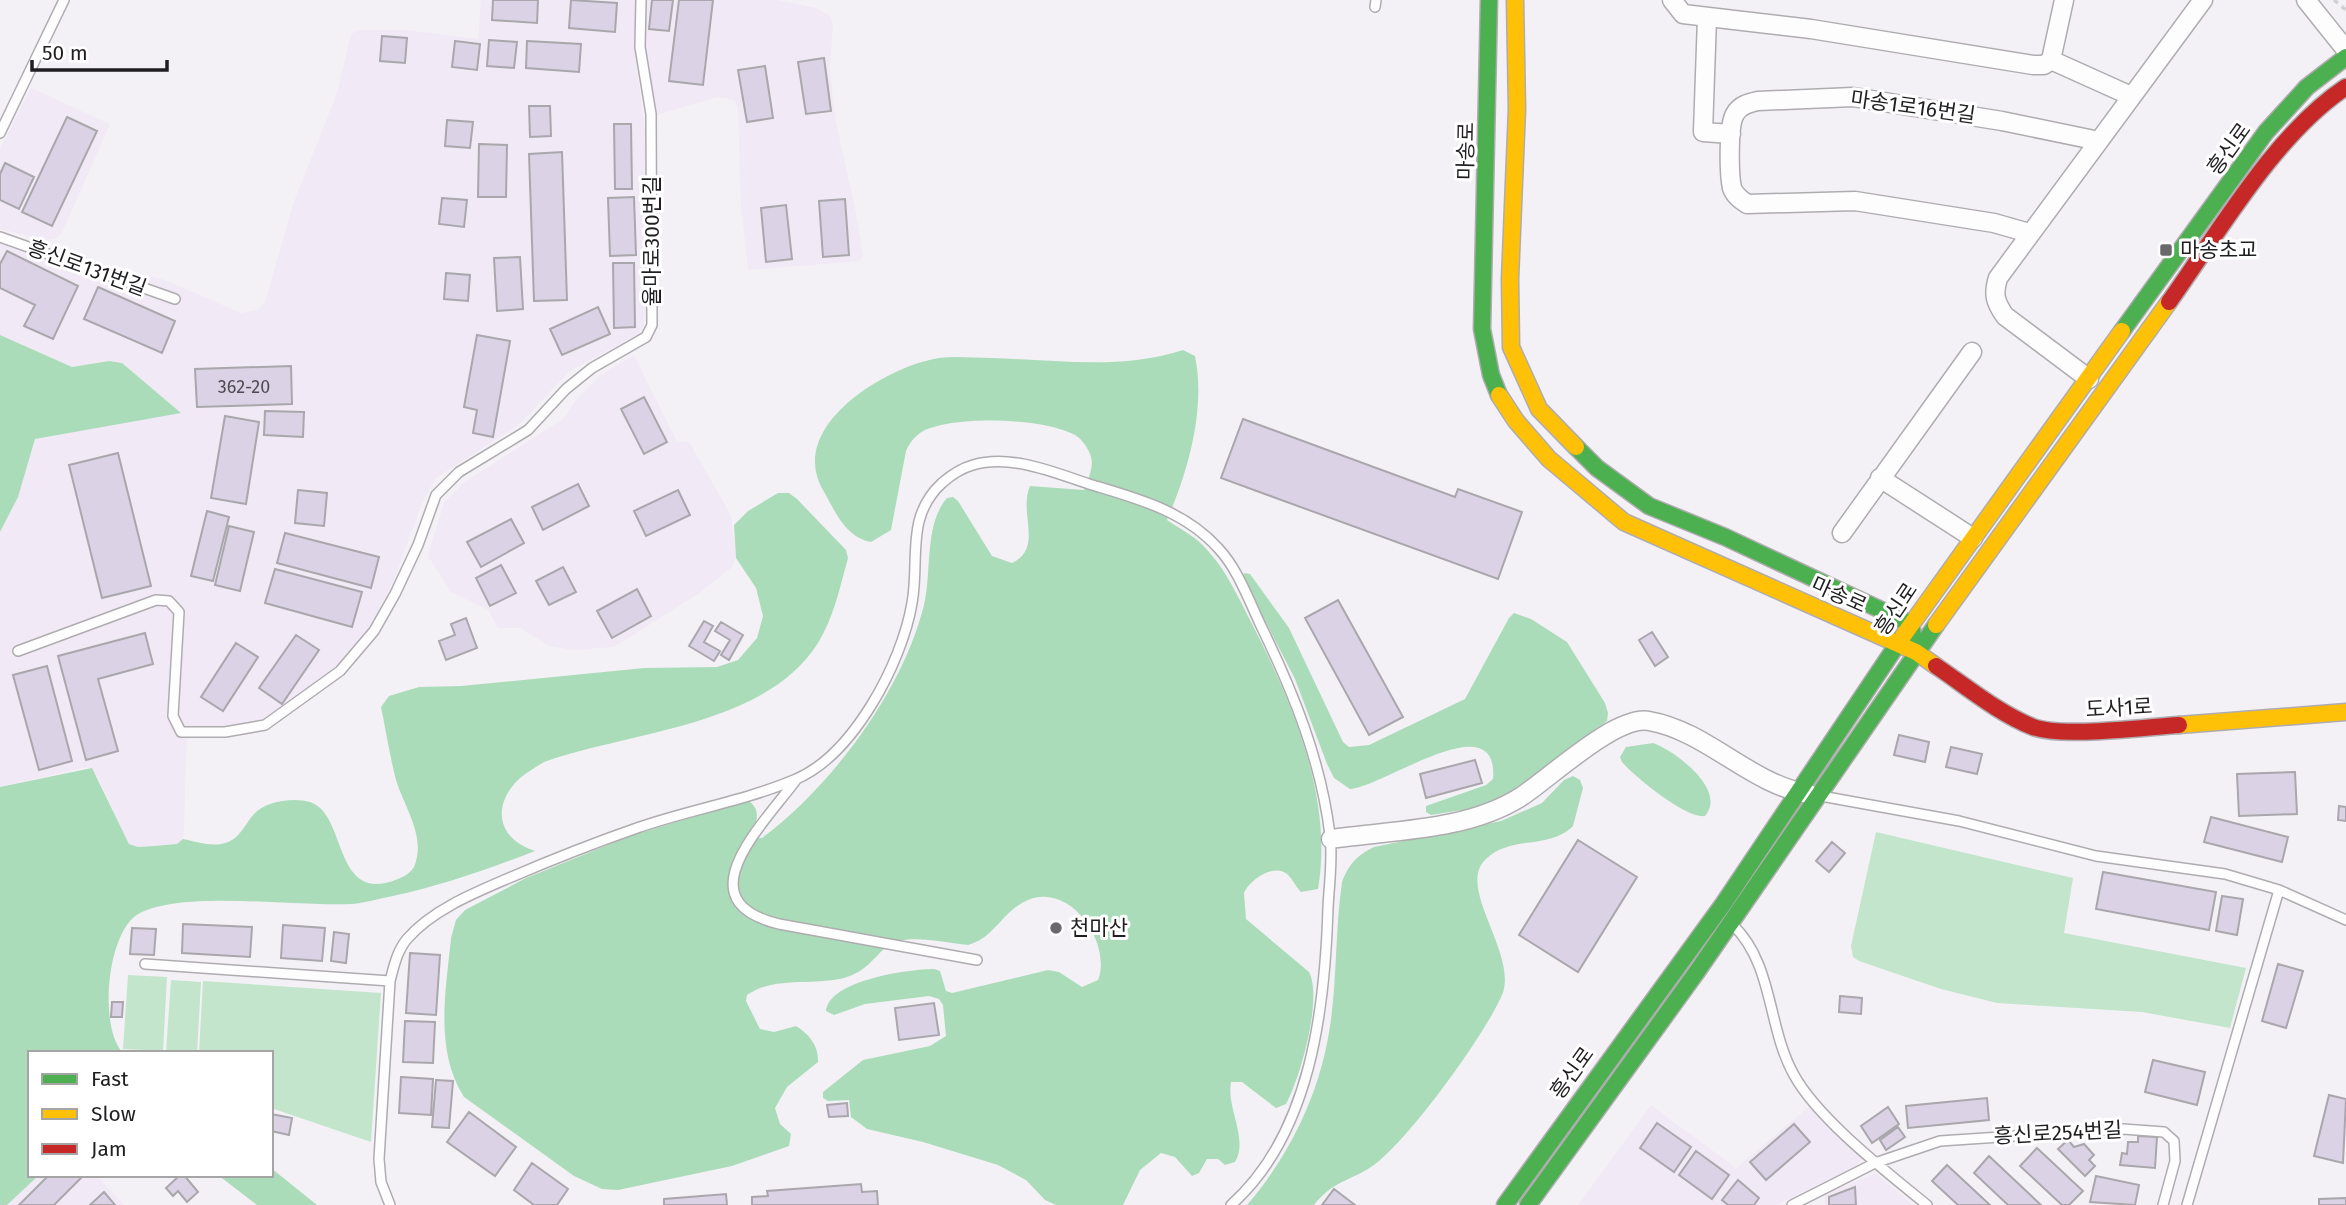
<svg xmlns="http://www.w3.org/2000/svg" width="2346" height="1205" viewBox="0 0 2346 1205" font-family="'Fira Sans','Noto Sans KR',sans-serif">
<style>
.industrial{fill:#f1e9f6}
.green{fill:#c2e5cc}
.forest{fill:#abdcba}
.building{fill:#dbd2e6;stroke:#a9a7ab;stroke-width:2}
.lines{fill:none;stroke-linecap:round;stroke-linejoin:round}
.lane-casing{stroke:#afacb0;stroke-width:12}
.street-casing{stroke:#afacb0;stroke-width:21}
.fast-casing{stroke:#afacb0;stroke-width:19}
.slow-casing{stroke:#afacb0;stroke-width:19}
.jam-casing{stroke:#afacb0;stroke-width:19}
.path{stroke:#d1d0d1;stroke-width:3.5;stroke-dasharray:5 5;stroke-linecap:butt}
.lane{stroke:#fdfdfe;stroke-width:9}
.street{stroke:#fdfdfe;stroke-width:18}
.fast{stroke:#4caf50;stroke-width:16}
.slow{stroke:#ffc107;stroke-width:16}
.jam{stroke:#c62828;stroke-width:16}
.poi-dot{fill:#6a686c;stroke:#fff;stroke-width:2.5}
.labels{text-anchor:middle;stroke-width:6;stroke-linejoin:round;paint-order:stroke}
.number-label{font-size:18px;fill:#4f4b52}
.street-label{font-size:21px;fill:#201e21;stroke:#fff}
.poi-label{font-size:21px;fill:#201e21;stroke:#fff;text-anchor:start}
</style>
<rect width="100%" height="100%" fill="#f4f1f6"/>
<!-- industrial -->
<path class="industrial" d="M481,0H635L634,46L645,130L646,300L644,324L640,333L570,371L520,424L436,478L422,503L396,575L379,610L367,631L335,668L263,719L222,727H187L184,832L183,839L178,844L138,847L129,844L97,775L86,767L0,787V532L18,496L35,439L180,412L122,363L109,361L72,367L0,335V242L89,275L95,262L165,280L241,313L258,310L265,302L293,204L337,93L351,34L359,30H406L478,39Z
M646,0H777L816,8L830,16L833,25L830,69L835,117L857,218L863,256L860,261L748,270L741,206L738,108L734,100L717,97L657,115L645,45Z
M31,88L110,124L62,233L55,239L45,240L0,229V149Z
M634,355L677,442H689L731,515L736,558L732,567L698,594L614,647L573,650L549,646L520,628H498L488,610L451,592L428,556L444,502L465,482L563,419L577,399L601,375Z
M1651,1105L1736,1168L1810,1106L1862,1159L1855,1166L1776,1205H1578Z
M1876,1173L1913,1205H1825V1194Z
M39,1175H96L124,1205H7Z"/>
<!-- green -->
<path class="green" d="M1876,832L2073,878L2064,933L2246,968L2230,1028L2142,1012L1997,1003L1941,989L1859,961L1853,957L1851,946Z
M128,975L167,977L163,1051L123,1049Z
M171,980L201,982L197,1053L166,1052Z
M203,981L381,993L371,1142L271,1108V1053H199Z"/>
<!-- forest -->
<path class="forest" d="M0,335L72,367L109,361L122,363L181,413L35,439L18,497L0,532Z
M1183,350L1195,356C1206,409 1188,472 1167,520C1182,530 1198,538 1209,552C1227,572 1238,597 1250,620C1291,699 1334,798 1318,889L1301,892C1296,887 1292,878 1287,874C1273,863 1249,881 1244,893L1246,919L1309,972C1323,998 1300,1079 1286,1104L1276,1108L1242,1082H1231C1226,1108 1249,1139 1235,1162L1225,1165L1218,1159H1207L1199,1173L1192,1176L1175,1157L1161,1153L1140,1170L1123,1205H1056L1045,1200L1026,1180L998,1165L923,1142L867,1129L851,1117L849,1100L828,1101L823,1098V1092L863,1060L930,1046L946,1036L943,1005L939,999L929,996L865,1004L834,1015L826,1011C829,980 910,969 934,969L940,971L946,991L952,993L1048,970L1059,972L1082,987L1098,980C1112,945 1072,882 1028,900C1001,912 995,938 968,945C947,943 919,936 898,941C880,945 873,969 847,977C815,987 775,975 747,995L746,1001L760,1029L774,1032L796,1026C809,1034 819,1046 818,1062L787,1087L775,1108L780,1124L791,1134L789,1146L732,1166L618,1190L602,1189L574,1176L464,1097C434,1050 446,990 451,938L456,920L465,910L526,878L630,836L747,800C763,809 756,824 751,838H762C832,786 903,690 924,605C932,572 924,524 947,498L953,497L958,501L992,556L1012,563C1044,548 1018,513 1030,486L1084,490C1088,479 1095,466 1090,454C1087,446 1080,437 1073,434C1041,418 955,415 923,431C915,436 910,442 906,451L891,530L871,542C845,537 835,511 823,490C786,426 887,366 939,358C956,356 975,358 992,358C1056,360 1122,370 1183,350Z
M778,493H789L797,499L846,550L848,558C840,587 834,617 818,643C765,727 630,731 544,762C536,767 527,772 520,778C491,805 497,839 535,851C488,869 443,885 393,896C380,898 366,903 352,904C298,907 185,890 140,913C107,929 98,1027 123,1053H30V1175H39L7,1205H0V787L92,768L129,844L138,847L154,846L177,844L183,839C197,842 212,847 225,843C240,839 245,824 254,814C265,801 294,797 310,802C348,814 332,906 398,879C407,875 414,871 416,861C424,834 404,806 396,780C390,757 386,731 381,707L389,696L419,687L461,686L644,668L717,667L738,660L757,638L763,616L756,588L736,558L734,525L748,511Z
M1244,573L1250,574L1289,628L1343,742L1349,747L1369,745L1465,699L1509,618L1514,613L1531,619L1567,642L1605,703L1608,713L1607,721L1510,794L1475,808L1431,815L1426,812V806L1486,785L1493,779C1499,702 1384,787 1350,789L1334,778L1327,764L1295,679L1243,578Z
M1653,743C1674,750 1728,790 1705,816C1686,819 1635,777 1622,762L1620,757L1626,747Z
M1573,776L1580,780L1583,788L1573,826C1549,850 1511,835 1486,859C1455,887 1519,955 1502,995C1484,1036 1414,1132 1379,1161C1355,1181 1335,1178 1314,1205H1247C1285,1161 1314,1105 1326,1048C1338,994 1334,937 1342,882C1349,864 1356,856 1374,847L1501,821L1542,803L1564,780Z
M271,1168L317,1205H257L218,1175H271Z"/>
<!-- building -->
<path class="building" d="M493,0H538L537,23L492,20Z
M571,0L617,3L615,32L569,28Z
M652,0H673L669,31L649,29Z
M679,0H713L703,85L669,81Z
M382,36L407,38L405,63L380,61Z
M489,40L517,42L514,68L487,66Z
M455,41L480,44L477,70L452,67Z
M527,41L581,44L579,72L526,68Z
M824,58L831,111L806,114L798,62Z
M765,66L773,118L747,122L738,70Z
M529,106H550L551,136L530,137Z
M67,117L97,131L52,226L22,212Z
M447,120L473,122L470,148L445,146Z
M614,124H631L632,189H615Z
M479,144L507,145L506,197H478Z
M562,152L567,300L534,301L529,154Z
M5,163L34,177L19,209L0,200V174Z
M634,197L636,255L610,256L608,198Z
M442,198L467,200L464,227L439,224Z
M845,199L849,255L823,257L819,201Z
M786,205L792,259L766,262L761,208Z
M7,251L78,286L53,339L24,326L35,305L0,288V264Z
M520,257L523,309L497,311L494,258Z
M613,263H634L635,327L614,328Z
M446,273L470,275L468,301L444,299Z
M98,287L175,321L162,353L84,319Z
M598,307L610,334L562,355L550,329Z
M477,335L510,341L493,437L473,433L477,410L464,407Z
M291,366L292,404L197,407L195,369Z
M644,397L667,442L644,454L621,409Z
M265,411L304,412L303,437L264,435Z
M225,416L259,422L246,504L211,498Z
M1243,419L1455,497L1458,489L1522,512L1498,579L1221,478Z
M118,453L151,586L102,598L69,465Z
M578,484L589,506L543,530L532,507Z
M298,490L327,493L324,526L295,523Z
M678,490L690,515L646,536L634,511Z
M207,511L229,517L213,581L191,576Z
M511,519L524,543L481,567L467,542Z
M229,526L254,532L240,591L215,585Z
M285,533L379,557L371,588L277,563Z
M501,565L516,593L490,606L476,578Z
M563,567L576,592L549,605L536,581Z
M275,569L362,592L352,627L265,603Z
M637,589L651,616L612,638L597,611Z
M1338,600L1403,717L1369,735L1305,618Z
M466,618L477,648L446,660L439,641L455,635L451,624Z
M704,621L713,626L704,642L720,651L714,661L689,646Z
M721,622L743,635L729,660L721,655L730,640L715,631Z
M1652,632L1668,657L1655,666L1639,640Z
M145,633L153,664L98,679L118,751L86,760L58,656Z
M296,635L319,650L282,704L259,688Z
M236,643L258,657L223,711L201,697Z
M47,666L72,761L39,770L13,675Z
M1899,735L1929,742L1925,762L1894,755Z
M1951,747L1982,754L1977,774L1946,767Z
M1475,760L1482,783L1426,798L1420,774Z
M2295,772L2297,814L2239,816L2237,774Z
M2339,806L2346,807V821L2338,820Z
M2211,817L2288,837L2282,862L2204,842Z
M1578,840L1637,877L1578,972L1519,935Z
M1832,842L1845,853L1829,872L1816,861Z
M2103,872L2216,892L2209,930L2096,909Z
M2222,896L2243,899L2237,935L2216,931Z
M183,924L252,927L250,957L182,953Z
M283,925L325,928L322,961L281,958Z
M132,928L156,929L154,955L130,954Z
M334,932L349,934L346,963L331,961Z
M410,953L440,955L436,1015L406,1013Z
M2278,964L2303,971L2286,1028L2262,1021Z
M1840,996L1862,998L1861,1014L1839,1012Z
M112,1002H123L122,1017H111Z
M934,1003L939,1035L899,1040L895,1008Z
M405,1021L435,1022L433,1063L403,1062Z
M2153,1060L2205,1072L2197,1105L2145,1092Z
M401,1077L433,1079L431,1115L399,1113Z
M436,1080L453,1081L449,1128L432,1127Z
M2329,1095L2346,1099L2343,1163L2314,1156Z
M1987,1098L1989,1120L1908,1128L1906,1106Z
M847,1103L848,1116L829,1117L827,1105Z
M1888,1107L1899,1124L1872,1143L1861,1126Z
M469,1112L516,1147L495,1176L447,1142Z
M271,1114L292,1118L289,1135L271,1131Z
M1657,1123L1691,1147L1674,1172L1640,1148Z
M1794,1124L1810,1142L1766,1180L1750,1162Z
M1898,1127L1905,1137L1886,1150L1880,1140Z
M2138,1136L2157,1137L2155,1168L2120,1165L2122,1153L2127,1154L2128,1142H2138Z
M2068,1140L2074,1147L2084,1144L2094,1155L2089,1160L2095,1166L2085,1176L2058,1149Z
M2037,1148L2083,1191L2069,1205H2062L2020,1166Z
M1696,1151L1729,1175L1712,1199L1679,1175Z
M1989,1156L2041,1205H2008L1974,1173Z
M532,1163L568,1189L557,1205H534L514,1190Z
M1947,1165L1990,1205H1958L1932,1181Z
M49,1175H84L54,1205H19Z
M180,1175H184L198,1192L187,1202L178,1191L173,1196L166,1188Z
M2096,1176L2139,1185L2135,1205L2090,1202Z
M1738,1180L1759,1198L1754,1205H1728L1722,1200Z
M861,1184L862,1192L877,1191L878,1205H752V1197L768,1196L767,1191Z
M1855,1187L1856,1205H1829V1197Z
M1334,1189L1355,1205H1322Z
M104,1192L115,1205H90Z
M726,1194L727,1205H664V1199Z
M2346,1198V1205H2319V1199Z"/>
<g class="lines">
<!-- lane casing -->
<g class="lane-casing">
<path id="lane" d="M1375,7L1376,0
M0,133L64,0
M0,237L175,299
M18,651L156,600L169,601L179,612L173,716L181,732H225L265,725L340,671L374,631L395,594L418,545L436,495L459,472L528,430L566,389L592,368L646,337L652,325L651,114L640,47L641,0
M796,780C762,826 683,901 779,924L977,960
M1821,796L1959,821L2096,856L2225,874L2279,890L2346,920
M1733,925C1774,965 1767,1027 1794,1075C1818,1119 1888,1173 1927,1205
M145,964L390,981
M390,1205L381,1182L379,1159L390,981C394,966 397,951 407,939C432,910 474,893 509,878C551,860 594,843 637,828C688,810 744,801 794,780C853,756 902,663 912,603C920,559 905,517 942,483C950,476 962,468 973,465C1011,454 1053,472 1089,484C1135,498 1184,510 1218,548C1238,569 1249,601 1262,628C1294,694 1321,761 1330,835C1333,859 1329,885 1328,908C1325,1008 1311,1134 1231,1205
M1792,1205L1875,1163L1940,1141L2123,1129L2164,1132L2174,1141L2175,1161L2163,1205
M2187,1205L2279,890"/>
</g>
<!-- street casing -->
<g class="street-casing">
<path id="street" d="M1672,0L1683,14L1811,29L2033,65H2044L2051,60L2064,0
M2306,0L2346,50
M1707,18L1703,132L1731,134
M2051,60L2131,96
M2029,233L1994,223L1855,201L1747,204C1741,200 1735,196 1732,188C1729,174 1728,125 1735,114C1740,105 1749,103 1758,101L1853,97L2002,121L2099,141
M2089,379L2005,316C1995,302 1993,294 1998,278L2203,0
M1880,478L1973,538
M1842,533L1972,352
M1331,839C1393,830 1468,831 1522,796C1551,777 1616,715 1649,721C1707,731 1751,785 1809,794"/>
</g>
<!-- fast casing -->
<g class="fast-casing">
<path id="fast" d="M1489,0L1482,329L1491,375L1499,395
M2122,331L2266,132L2307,87L2346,57
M1576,447L1597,468L1649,506L1725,537L1911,624L1914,641
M1505,1205L1724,903L1903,636
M1528,1205L1696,973L1936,625"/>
</g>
<!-- slow casing -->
<g class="slow-casing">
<path id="slow" d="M1515,0L1517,109L1510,279L1511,347L1539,409L1576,447
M1499,395L1516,421L1549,459L1624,522L1916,652L1936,666
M1936,625L2169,302
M1903,636L2122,331
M2179,725L2346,712"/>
</g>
<!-- jam casing -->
<g class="jam-casing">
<path id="jam" d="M2169,302C2219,232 2275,134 2346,87
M1936,666C1967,687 1998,713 2033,727C2062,738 2145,727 2179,725"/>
</g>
<!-- path -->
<path class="path" d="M2334,0L2346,10"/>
<!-- lane -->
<use href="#lane" class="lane"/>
<!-- street -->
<use href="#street" class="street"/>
<!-- fast -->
<use href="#fast" class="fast"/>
<!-- slow -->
<use href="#slow" class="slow"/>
<!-- jam -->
<use href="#jam" class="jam"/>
</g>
<!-- markers -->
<g class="poi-dot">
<rect x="2159" y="243" width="14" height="14" rx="3.5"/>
<circle cx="1056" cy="928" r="7"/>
</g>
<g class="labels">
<!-- number labels -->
<g class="number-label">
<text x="244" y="393">362-20</text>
</g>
<!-- street labels -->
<g class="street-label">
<text transform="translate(1913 107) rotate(8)" y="7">마송1로16번길</text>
<text transform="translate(2229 149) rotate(-54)" y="7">흥신로</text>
<text transform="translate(1466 151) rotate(-89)" y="7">마송로</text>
<text transform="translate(652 241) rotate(-90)" y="7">율마로300번길</text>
<text transform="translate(87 268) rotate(20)" y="7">흥신로131번길</text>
<text transform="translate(1839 595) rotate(24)" y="7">마송로</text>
<text transform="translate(1896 609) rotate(-56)" y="7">흥신로</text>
<text transform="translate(2119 708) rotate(-3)" y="7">도사1로</text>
<text transform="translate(1572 1073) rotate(-54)" y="7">흥신로</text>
<text transform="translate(2058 1133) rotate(-3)" y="7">흥신로254번길</text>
</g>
<!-- poi labels -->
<g class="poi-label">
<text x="2180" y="257">마송초교</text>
<text x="1070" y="935">천마산</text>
</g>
</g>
<!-- legend -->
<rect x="28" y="1051" width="245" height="126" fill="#ffffff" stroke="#a6a5a6" stroke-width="2"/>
<rect x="42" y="1074" width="35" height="10" fill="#4caf50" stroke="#a6a5a6" stroke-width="2"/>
<text x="91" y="1086" font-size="21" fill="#201e21">Fast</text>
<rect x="42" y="1109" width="35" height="10" fill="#ffc107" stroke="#a6a5a6" stroke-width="2"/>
<text x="91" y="1121" font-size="21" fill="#201e21">Slow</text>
<rect x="42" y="1144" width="35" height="10" fill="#c62828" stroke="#a6a5a6" stroke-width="2"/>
<text x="91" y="1156" font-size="21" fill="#201e21">Jam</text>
<!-- scale -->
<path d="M32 60v10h135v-10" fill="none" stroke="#201e21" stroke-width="3.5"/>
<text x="42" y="60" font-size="21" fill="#201e21" stroke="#ffffff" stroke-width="5" paint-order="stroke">50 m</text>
</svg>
